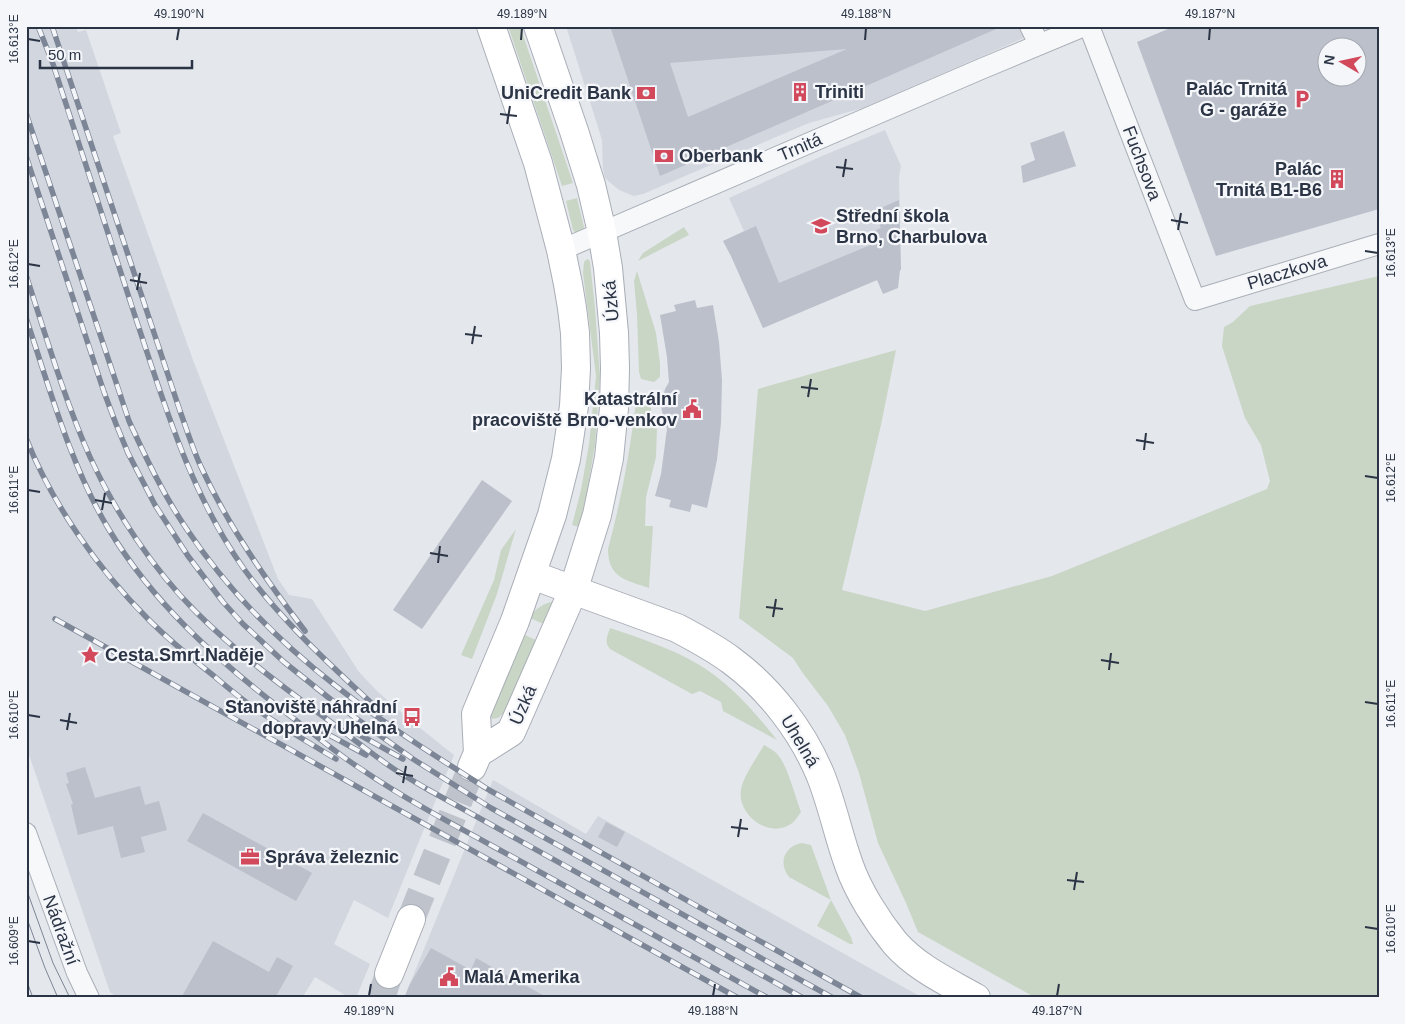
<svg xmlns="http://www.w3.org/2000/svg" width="1405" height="1024" viewBox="0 0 1405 1024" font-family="Helvetica,sans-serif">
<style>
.built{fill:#d2d6de}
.green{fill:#c9d6c5}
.building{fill:#bbc0ca;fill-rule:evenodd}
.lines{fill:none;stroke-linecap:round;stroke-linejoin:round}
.secondary-tunnel{stroke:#bfc3cb;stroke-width:28;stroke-dasharray:28 14;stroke-linecap:butt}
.street-casing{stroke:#a9aeb7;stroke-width:22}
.secondary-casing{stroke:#a9aeb7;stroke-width:30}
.street{stroke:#f7f8fa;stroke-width:20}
.secondary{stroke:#fff;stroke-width:28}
.tram{stroke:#7d8696;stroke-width:1}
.rail-casing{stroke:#7d8696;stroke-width:5.5}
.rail{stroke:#f4f6f9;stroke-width:4;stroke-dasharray:11;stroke-linecap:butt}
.ticks{fill:none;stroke:#2b3445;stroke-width:2}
.labels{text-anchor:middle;stroke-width:4.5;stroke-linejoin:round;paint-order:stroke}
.poi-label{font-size:18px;font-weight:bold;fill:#2b3445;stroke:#f4f6f9;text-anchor:start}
.street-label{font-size:18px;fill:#2b3445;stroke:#f4f6f9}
.neatline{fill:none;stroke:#2b3445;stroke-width:2}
.ticks-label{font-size:12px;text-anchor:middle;fill:#2b3445}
</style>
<rect width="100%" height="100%" fill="#e4e7ec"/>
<!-- built -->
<path class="built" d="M26,26H76L78,32L86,30L121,133L113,136L193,360L278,579L289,595L312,599L359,672L378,692L415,724L454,755L388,918L354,900L334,944L370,964L356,998H350L315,977L302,998H118L110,992L26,746Z
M566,26H1051L863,108L809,123L643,194L634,196L619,190L605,178L603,169L602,140Z
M885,130L901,166L899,177L901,270L763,328L731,256L723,241L744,231L729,198L822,156Z
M493,780L586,834L598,816L923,998H404Z"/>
<!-- green -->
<path class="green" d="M508,26H520L573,183L562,186Z
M577,198L584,227L583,230L576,233L573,230L566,201Z
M684,227L689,235L638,261L643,253Z
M587,259L589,260L590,262L595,308L600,377L595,445L587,492L579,527L572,525L581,490L589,444L596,376L583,273L584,262Z
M637,271L656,333L660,363V377L654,382L641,379L639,372L637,314L634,281Z
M1379,276V998H1036L918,932L906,903L878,843L859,773L845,735L828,706L802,672L793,658L739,618L758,389L896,350L881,425L842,590L925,611L1052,576L1267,489L1270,481L1261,445L1245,418L1222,346L1224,327L1233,322L1250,306Z
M637,393L650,397L652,420L657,428L656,457L646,497L645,526H653L649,588C626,580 608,578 608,549C622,497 631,446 637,393Z
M516,529L497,594L472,659L461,655L494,580L501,550Z
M554,601L548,626L530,618C535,608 543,604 554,601Z
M610,628C640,638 670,648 696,663C729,682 754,711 777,740L723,711L721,702L700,691L692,694L610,649C604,642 607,637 610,628Z
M523,634L540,642L506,711L498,718L492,719L490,714Z
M764,745C769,748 774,750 778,755C788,767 795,796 801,812C798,816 795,821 791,824C769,839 737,815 741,790C743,776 757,758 764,745Z
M802,843L811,845L831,900L851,937L853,944H850L817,926L831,900L789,877C778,863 784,846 802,843Z"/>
<!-- building -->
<path class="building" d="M610,26H1003L660,176ZM847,49L688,117L670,63Z
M1175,26H1379V209L1216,256L1137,42ZM1328,48H1358V78H1328Z
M1064,131L1076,166L1023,183L1021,166L1035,160L1030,143Z
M899,200L901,270H900L898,288L883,294L877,280L763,328L731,256L723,241L756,226L779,283L880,241L876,230L881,228L874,211Z
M695,300L697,308L713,305L719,342L722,380L721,423L717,460L707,508L692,504L690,512L669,507L671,500L655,496L661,474L667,429L664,421L661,405L665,389L669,382L667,357L660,315L676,311L674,305Z
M482,480L512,501L422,629L393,610Z
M85,767L95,798L140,786L145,805L159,801L167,830L141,837L145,852L121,858L113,826L78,835L71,805L73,804L66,784L69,783L66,773Z
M203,813L312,873L296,901L187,841Z
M606,822L625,832L617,847L598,837Z
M213,941L269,972L277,957L293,966L275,998H181Z
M431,948L471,970L476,958L548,998H404L410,984Z"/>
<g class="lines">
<!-- secondary-tunnel -->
<path class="secondary-tunnel" d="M411,919L472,767
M381,998L389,974"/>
<!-- street casing -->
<g class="street-casing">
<path id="street" d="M1030,26L1039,44
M1089,26L1195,300L1379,244
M561,250L981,69L1084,26
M26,833L77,973L89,998"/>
</g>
<!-- secondary casing -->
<g class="secondary-casing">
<path id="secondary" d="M532,575L677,628C696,638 715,648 732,661C770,689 802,731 820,774C832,803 838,835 849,865C858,891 877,921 895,943C917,968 948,982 976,998
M478,753L511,732L573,591L597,515L609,458L614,408L615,368L614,333L608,268L602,232L591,185L574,131L538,26
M472,767L478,753L476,714L515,621L552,515L566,459L570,433L574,406L576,368L575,333L572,308L568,284L561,250L538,163L491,26
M389,974L411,919"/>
</g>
<!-- street -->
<use href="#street" class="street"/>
<!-- secondary -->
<use href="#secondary" class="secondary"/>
<!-- tram -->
<path class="tram" d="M26,888L53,963L70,998
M26,916L45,968L58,998
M26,979L33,998"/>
<!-- rail casing -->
<g class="rail-casing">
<path id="rail" d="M38,26L53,64C80,148 108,232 135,316C164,403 190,493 244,569C283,623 334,668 382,713
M52,26L180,411C187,430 193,450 202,469C229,527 266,580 305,631
M26,113L129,421C146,458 163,494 186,528C226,588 279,642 336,686C384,724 437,757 489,790L862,998
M26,156L104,392L116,424L128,453L155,505L188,556L223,602L243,624L284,662L339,706L413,759L491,808L833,998
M26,275C46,336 64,398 90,457C115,512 153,569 196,612C235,651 279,684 324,717C347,734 370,753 394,769C406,777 419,784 432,792
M26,318C50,389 70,464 108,528C153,603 213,656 281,709C308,729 333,751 361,769C414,805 473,835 529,866C609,910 688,954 768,998
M26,438C52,504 98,569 148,619C169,640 191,658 214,676C228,688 241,699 256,709C282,727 309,743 336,759
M55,619L738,998
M311,725L366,755
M351,730L403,759
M427,789L803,998"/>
</g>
<!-- rail -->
<use href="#rail" class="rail"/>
</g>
<!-- ticks -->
<path class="ticks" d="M28,39L40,41M177,40L179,28M521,40L522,28M865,40L866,28M1209,40L1210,28M500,114L517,116M507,124L510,106M836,167L853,169M843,177L846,159M1171,220L1188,223M1178,230L1181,213M1365,251L1378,253M28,264L40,266M130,280L147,283M137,290L140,273M465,334L482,336M472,344L475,326M801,387L818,389M808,397L811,379M1136,440L1154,443M1144,450L1146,433M1365,476L1378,478M28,490L40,492M95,500L112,503M102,510L105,493M430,553L448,556M438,563L440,546M766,607L783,609M773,617L776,599M1101,660L1119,663M1109,670L1111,653M1365,702L1378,704M28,715L40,717M60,720L77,723M67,730L70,713M396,773L413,776M403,783L406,766M731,827L748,829M738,837L741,819M1067,880L1084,882M1074,890L1077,872M1365,927L1378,929M28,941L40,943M369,996L371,984M713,996L715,984M1057,996L1059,984"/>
<!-- icons -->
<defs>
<g id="building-bare" transform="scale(1.5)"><path d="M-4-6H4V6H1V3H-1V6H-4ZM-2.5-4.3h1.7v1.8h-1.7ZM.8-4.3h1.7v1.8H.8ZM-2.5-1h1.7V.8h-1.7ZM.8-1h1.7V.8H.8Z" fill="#d1495b" stroke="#f4f6f9" stroke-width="2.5" paint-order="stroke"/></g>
<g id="bank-bare" transform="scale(1.5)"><path d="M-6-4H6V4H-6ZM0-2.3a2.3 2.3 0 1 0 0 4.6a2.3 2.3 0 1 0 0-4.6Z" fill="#d1495b" stroke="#f4f6f9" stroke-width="2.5" paint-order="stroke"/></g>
<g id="parking-bare" transform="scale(1.5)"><path d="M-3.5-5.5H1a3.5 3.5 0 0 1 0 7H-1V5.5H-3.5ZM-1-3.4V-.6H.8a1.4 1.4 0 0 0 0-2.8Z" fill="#d1495b" stroke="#f4f6f9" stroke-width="2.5" paint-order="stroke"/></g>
<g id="school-bare" transform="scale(1.5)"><path d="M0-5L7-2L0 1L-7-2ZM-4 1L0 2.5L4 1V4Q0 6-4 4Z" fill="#d1495b" stroke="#f4f6f9" stroke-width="2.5" paint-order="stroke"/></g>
<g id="civic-bare" transform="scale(1.5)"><path d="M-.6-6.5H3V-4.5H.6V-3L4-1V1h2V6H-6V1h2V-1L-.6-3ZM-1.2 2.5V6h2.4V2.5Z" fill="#d1495b" stroke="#f4f6f9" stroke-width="2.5" paint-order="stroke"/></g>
<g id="sight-bare" transform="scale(1.5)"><path d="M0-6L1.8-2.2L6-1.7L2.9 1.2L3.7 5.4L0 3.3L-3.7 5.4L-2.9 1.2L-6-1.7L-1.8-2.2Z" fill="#d1495b" stroke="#f4f6f9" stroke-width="2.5" paint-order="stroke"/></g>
<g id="bus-bare" transform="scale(1.5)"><path d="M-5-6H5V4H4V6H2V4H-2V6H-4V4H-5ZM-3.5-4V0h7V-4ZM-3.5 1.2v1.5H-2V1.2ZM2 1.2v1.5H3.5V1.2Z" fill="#d1495b" stroke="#f4f6f9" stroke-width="2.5" paint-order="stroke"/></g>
<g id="office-bare" transform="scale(1.5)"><path d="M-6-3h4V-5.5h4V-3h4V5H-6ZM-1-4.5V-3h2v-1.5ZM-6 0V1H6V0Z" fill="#d1495b" stroke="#f4f6f9" stroke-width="2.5" paint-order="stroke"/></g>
</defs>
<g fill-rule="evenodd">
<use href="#building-bare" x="800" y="92"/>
<use href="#bank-bare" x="646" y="93"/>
<use href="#parking-bare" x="1302" y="99"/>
<use href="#bank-bare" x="664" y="156"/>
<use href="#building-bare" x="1337" y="179"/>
<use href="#school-bare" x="821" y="226"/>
<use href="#civic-bare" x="692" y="409"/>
<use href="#sight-bare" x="90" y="655"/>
<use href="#bus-bare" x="412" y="717"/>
<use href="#office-bare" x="250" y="857"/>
<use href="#civic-bare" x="449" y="977"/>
</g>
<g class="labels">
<!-- poi labels -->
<g class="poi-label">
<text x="1287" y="95" text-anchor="end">Palác Trnitá<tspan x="1287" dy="21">G - garáže</tspan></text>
<text x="815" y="98">Triniti</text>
<text x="631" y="99" text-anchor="end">UniCredit Bank</text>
<text x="679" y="162">Oberbank</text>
<text x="1322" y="175" text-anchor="end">Palác<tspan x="1322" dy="21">Trnitá B1-B6</tspan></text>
<text x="836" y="222">Střední škola<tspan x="836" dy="21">Brno, Charbulova</tspan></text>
<text x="677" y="405" text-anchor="end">Katastrální<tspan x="677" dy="21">pracoviště Brno-venkov</tspan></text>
<text x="105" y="661">Cesta.Smrt.Naděje</text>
<text x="397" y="713" text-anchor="end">Stanoviště náhradní<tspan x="397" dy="21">dopravy Uhelná</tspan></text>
<text x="265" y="863">Správa železnic</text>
<text x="464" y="983">Malá Amerika</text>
</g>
<!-- street labels -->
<g class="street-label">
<text transform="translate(800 147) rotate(-23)" y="6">Trnitá</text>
<text transform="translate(1142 163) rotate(69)" y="6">Fuchsova</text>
<text transform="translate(1287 272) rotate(-17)" y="6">Placzkova</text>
<text transform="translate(611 301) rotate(-95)" y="6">Úzká</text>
<text transform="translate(523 705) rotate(-66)" y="6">Úzká</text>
<text transform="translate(800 741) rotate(59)" y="6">Uhelná</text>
<text transform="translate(61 930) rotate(70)" y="6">Nádražní</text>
</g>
</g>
<!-- border -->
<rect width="1405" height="1024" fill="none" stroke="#f4f6f9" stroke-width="55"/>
<!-- north arrow -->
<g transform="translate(1342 62) rotate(279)"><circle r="24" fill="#f4f6f9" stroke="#a4a8b1"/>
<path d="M0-4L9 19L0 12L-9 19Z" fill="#d1495b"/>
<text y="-8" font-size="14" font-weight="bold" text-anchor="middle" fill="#2b3445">N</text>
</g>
<!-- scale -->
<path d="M40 60v8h152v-8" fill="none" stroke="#2b3445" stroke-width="2.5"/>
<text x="48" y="60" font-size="15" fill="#2b3445" stroke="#f4f6f9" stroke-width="4" paint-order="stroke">50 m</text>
<rect x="28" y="28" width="1350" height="968" class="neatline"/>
<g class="ticks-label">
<text x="179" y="18">49.190°N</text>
<text x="522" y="18">49.189°N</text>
<text x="866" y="18">49.188°N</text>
<text x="1210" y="18">49.187°N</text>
<text transform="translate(14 39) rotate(-90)" y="4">16.613°E</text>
<text transform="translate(1391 253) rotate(-90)" y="4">16.613°E</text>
<text transform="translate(14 264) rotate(-90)" y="4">16.612°E</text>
<text transform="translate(1391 478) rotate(-90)" y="4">16.612°E</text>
<text transform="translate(14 490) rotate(-90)" y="4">16.611°E</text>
<text transform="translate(1391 704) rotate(-90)" y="4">16.611°E</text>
<text transform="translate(14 715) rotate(-90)" y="4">16.610°E</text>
<text transform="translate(1391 929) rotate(-90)" y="4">16.610°E</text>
<text transform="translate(14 941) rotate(-90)" y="4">16.609°E</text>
<text x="369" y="1015">49.189°N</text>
<text x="713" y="1015">49.188°N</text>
<text x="1057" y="1015">49.187°N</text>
</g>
</svg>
